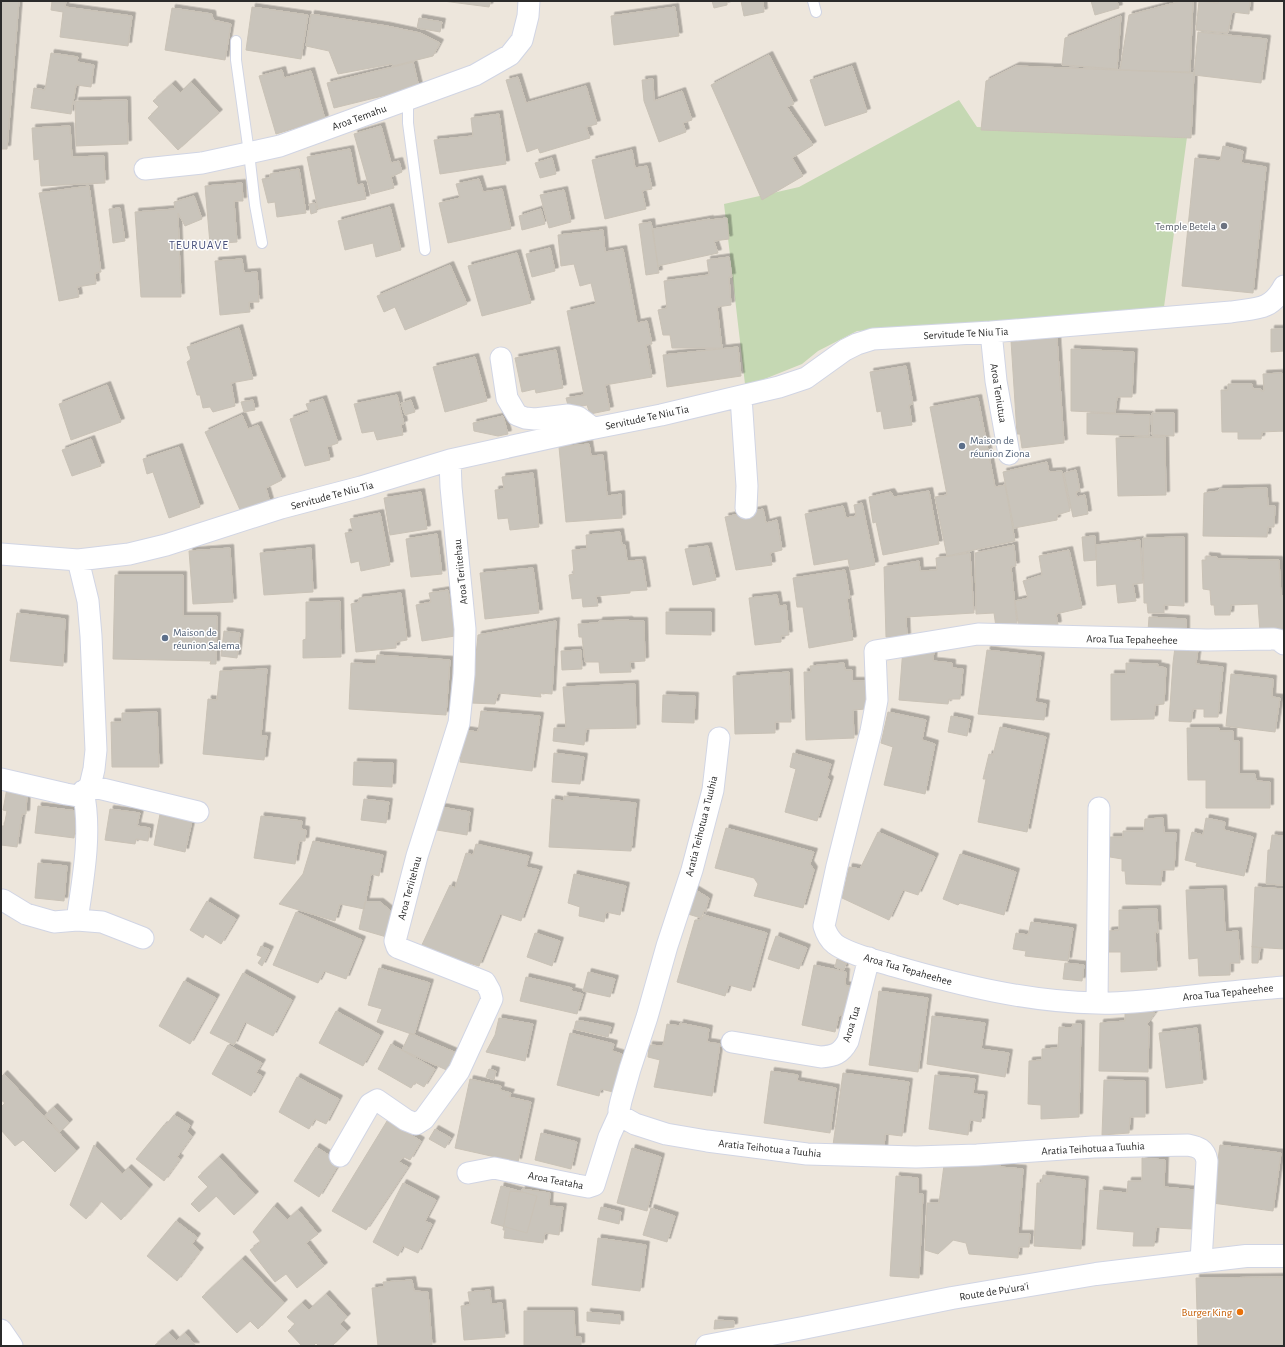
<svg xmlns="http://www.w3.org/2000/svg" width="1285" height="1347" viewBox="0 0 1285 1347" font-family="'Alegreya Sans',sans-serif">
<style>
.cemetery{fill:#c5d8b3}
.building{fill:#c9c4bb;stroke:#c9c2b6;filter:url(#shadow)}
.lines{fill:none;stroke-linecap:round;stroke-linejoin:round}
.service-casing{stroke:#d1d5e4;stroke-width:12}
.minor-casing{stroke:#d1d5e4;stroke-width:23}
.secondary-casing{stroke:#d1d5e4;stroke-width:24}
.service{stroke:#fff;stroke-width:10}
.minor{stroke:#fff;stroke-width:21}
.secondary{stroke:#fff;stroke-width:22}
.worship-dot{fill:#6b7280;stroke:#fff;stroke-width:1.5}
.service-dot{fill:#5c6f8a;stroke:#fff;stroke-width:1.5}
.food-dot{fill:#e8710a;stroke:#fff;stroke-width:1.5}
.labels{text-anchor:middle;stroke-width:3;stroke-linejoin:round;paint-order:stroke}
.street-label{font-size:11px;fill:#2b2b2b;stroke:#fff}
.worship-label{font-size:11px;fill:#5b616d;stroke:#fff;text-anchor:end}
.service-label{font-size:11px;fill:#4e5e75;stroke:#fff;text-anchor:start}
.food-label{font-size:11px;fill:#c56008;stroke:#fff;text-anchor:end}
.neighbourhood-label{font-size:12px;letter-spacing:1px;fill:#49527d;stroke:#fff}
</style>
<defs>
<filter id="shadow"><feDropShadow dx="3.5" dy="-3.5" stdDeviation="0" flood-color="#0004"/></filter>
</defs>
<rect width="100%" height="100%" fill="#ede6dc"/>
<!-- cemetery -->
<path class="cemetery" d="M959,100L977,127L1187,137L1164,307L1027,321L857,331L818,351L802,364L757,382L745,384L724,204L799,187Z"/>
<!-- building -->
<path class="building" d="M1,1H19L7,149H1Z
M52,1H66L65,7L132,16L128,46L60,37L63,12L51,10Z
M443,1H491L489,7Z
M712,1H727V5L714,8Z
M741,1H763L764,12L744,16Z
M1091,1H1117L1119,8L1095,15Z
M1182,1H1193L1190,72L1120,70L1129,15Z
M1199,1L1218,3L1219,1H1250L1249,14L1232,12L1228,33L1196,30Z
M252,7L308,15L301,59L246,50Z
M675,7L679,36L614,45L611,16Z
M172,8L212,14L213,20L231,24L225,60L165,50Z
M311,14L387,26L420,33L440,43L433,56L393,66L392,64L338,74L329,51L306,46Z
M1121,16L1117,69L1062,65L1065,38Z
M419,18L442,22L440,32L417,28Z
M1198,32L1267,39L1261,83L1194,75Z
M51,53L78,57L77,62L94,65L91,87L76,85L71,114L31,108L34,88L45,90Z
M769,55L794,104L787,107L813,145L792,158L803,176L762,200L711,85Z
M413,62L419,87L334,108L327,83Z
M852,66L867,112L825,126L810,80Z
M1016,66L1194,73L1191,138L981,130L986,81Z
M282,70L284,78L311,71L325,119L276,134L259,76Z
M518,77L526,103L586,86L597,124L586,127L590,138L540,153L538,148L527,152L506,80Z
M653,79L654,101L682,91L692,120L683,123L686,132L659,142L644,101L642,80Z
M191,82L219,113L178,150L148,118L159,107L153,101L172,84L180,93Z
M127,100L128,144L76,146L75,101Z
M499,114L506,164L440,174L434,140L473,136L471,118Z
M70,126L72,157L104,156L105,183L41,186L39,159L34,160L32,128Z
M381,126L391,163L399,161L402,172L391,177L394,188L371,194L354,134Z
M1223,146L1243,151L1241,163L1266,167L1253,293L1182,286L1195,158L1220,161Z
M350,149L357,185L363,184L366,199L318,209L307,157Z
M632,150L635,168L647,166L652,189L642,191L646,209L605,219L592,160Z
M552,158L556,174L540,178L535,163Z
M299,169L306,213L277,217L275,202L268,203L262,179L270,178V174Z
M479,179L483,192L502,189L511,229L448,243L439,203L460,198L456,184Z
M242,183L243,201H234L237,242L210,244L205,186Z
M89,186L101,272L95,273L96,284L77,287L79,297L59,301L39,193Z
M564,190L571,222L549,228L540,195Z
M194,196L202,219L185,226L178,213L181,297H141L135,212L175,209L174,202Z
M315,203L317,212L311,214L309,204Z
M390,207L401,250L376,257L373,243L345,250L338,221Z
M120,208L125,241L113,243L109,209Z
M541,209L545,224L522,230L519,216Z
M727,218L729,239L714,241L718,253L658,266L653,229L710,219V220Z
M651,222L659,273L646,275L639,224Z
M603,230L605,252L623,249L637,323L647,321L652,344L646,345L652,377L605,385L610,410L590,414L587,405L569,409L566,398L584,395L567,311L596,304L591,283L580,286L574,264L561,266L558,235Z
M550,248L555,271L532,277L526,254Z
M517,253L531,303L482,316L468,266Z
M729,257L732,277H729L731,305L717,307L722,348H672L670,335H663L658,310L667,308L664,281L709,275L707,260Z
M242,259L244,273L257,272L259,302H249L250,312L220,315L215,261Z
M450,265L467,304L405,330L395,307L384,312L377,296Z
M239,328L253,379L231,383L235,406L213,412L210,407L203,408L200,395H197L187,362L191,359L187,347Z
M1271,329H1284V351L1271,352Z
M1057,338L1064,443L1022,448L1020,434H1017L1011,341Z
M738,347L741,376L667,387L663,355Z
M1071,349L1134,352L1132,397H1117L1115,413L1071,411Z
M556,350L563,388L536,393L535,389L522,392L515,358Z
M475,357L487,401L445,412L433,367Z
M906,366L913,404L909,405L912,425L884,429L881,411L877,412L870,372Z
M1282,373L1284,435V431L1262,432L1261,439H1238V432H1222L1221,390H1228V384H1252L1253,389H1261V391H1264L1263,374Z
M107,385L121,422L71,440L59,404Z
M397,395L404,424L401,425L403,435L377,440L374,431L362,433L354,404Z
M978,398L995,487L1005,485L1015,541L947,556L935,497L947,495L930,407Z
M323,399L338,443L327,447L330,460L305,466L290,419L309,412L306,404Z
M253,400L255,410L244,412L241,402Z
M411,400L415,412L405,415L401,403Z
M1087,413L1150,415L1149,436L1087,434Z
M1152,413H1174V436L1152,435Z
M242,415L248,429L258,425L282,480L266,488L270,502L241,512L205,432Z
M503,416L508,434L498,436L474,431L473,423Z
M1165,437L1166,495L1118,496L1116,438Z
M91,439L101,466L72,476L62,450Z
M589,444L591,456L603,455L607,496L621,494L622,518L566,522L559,447Z
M179,447L200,507L169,518L153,472L147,474L143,459Z
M1047,462L1049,472L1062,471L1070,511L1057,515V520L1014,528L1003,472Z
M1076,470L1080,491L1076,492L1077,497L1085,495L1088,514L1073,517L1064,473Z
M533,473L539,527L510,530L508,518L498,519L495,490L504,489L502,477Z
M1267,488L1268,506H1275L1274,527H1268L1267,537L1203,536L1204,493L1219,491V489Z
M929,491L939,544L883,555L876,522L873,523L869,497L891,492L894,497Z
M421,492L427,529L390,535L384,498Z
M862,503L875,565L850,570L848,559L814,565L805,514L843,506L846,518L856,516L854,505Z
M763,509L766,523L777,520L782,550L770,553L772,565L736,570L725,517Z
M380,513L390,565L361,571L359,561L351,563L345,533L353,532L350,519Z
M620,532L622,545H625L627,561L642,560L647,590L630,591V593L596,596L598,606L583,607L582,598L572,599L569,575L574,574L572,550L587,549L586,535Z
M437,534L442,574L411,577L406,539Z
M1095,536L1096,560L1084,561L1082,537Z
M1184,537V606L1164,605V613H1148L1147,603H1144L1143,538Z
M1140,540L1143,583L1133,584L1136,601L1118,603L1116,584L1097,586L1096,545Z
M1014,545L1016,566L1011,567L1017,624L996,627L994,613L976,614L975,553Z
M708,546L716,580L693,585L685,549Z
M230,548L233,602L193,604L189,551Z
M311,548L313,592L264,595L260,553Z
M1069,550L1082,608L1056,614L1058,625L1025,631L1019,628L1015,601L1028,598L1023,581L1042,575L1039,556Z
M970,553L974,613L906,617L907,637H886L884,567L919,561L920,571L937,570L936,558Z
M1206,556L1217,557V559L1279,560L1281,596H1284V630L1260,632L1258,604L1231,605L1230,615H1215L1214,605H1211L1210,590L1203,589L1202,560H1206Z
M533,568L539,613L485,619L480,573Z
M845,570L850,598L847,599L853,640L809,648L803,607H797L793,578Z
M115,575H183V616H217L216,664H210L211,661L113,659Z
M448,590L455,636L422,641L416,605L431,602L429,593Z
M401,593L407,640L396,642V648L356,652L351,604L359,602V598Z
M777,595L779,606L786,605L789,635L781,636V642L755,645L749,598Z
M340,601L341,657L303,658V640L306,639V602Z
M666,612H711V635L666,634Z
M17,613L65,619L63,666L10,661Z
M1149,617L1186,619V633L1148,631Z
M629,620L630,621H644L645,661L630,662L631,672L600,673L599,662H585L582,637H579L578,624L599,623V621Z
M556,621L552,694L540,693L541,697L498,693L495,704L471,703L478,635Z
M224,631L240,633L237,658L221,656Z
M1175,647L1198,649L1196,664L1223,667L1218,717H1204V709H1193L1191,722L1169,721L1173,663Z
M903,648L934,650L933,661L952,663V668L963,669L960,699H949L948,704L899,700Z
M581,650L582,669L562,670L561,651Z
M987,650L1041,656L1035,702L1046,704L1044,720L978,714Z
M377,655L450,660L446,715L349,709L351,663L376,664Z
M844,663L845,670H852V681H865L866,709L853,710L854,738L806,740L804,672H811L810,666Z
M1126,663L1158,664L1157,666L1166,668L1164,704L1155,705L1154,719L1111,720V674H1126Z
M267,669L261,736H267L264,760L203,754L208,699L217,700L220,671Z
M789,672L791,722H775V733L735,734L733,676Z
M1231,674L1273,679L1272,697L1280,698L1275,732L1226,726Z
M635,684L636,728L586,729L584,745L553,741L554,728H566L563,687Z
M663,695L695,696L694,723L662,722Z
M481,711L540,716L532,771L460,762L464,730L478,732Z
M157,712L159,767H112L111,722H122V713Z
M888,712L926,720L922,740L935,744L925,794L884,785L893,747L881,743Z
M951,716L970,720L967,736L948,732Z
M1000,727L1046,737L1027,832L978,822L986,779H983L989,754L993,755Z
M1187,728H1219V731H1233V741H1239V774H1255L1256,781L1270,782V808H1206V780H1188Z
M554,753L584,757L580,784L552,782Z
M793,753L831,764L827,778L830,780L817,821L785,812L796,769L790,767Z
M354,762L393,763L392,787L353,785Z
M7,788L27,792L26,814H22L17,847L1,845V826H4L7,811L3,810Z
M564,796L636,803L631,851L549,847L552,799L564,801Z
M364,799L389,802L386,823L361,820Z
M38,806L77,811L74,838L35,833Z
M441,807L470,812L467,835L437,830Z
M110,809L140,813L137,826L150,828L148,841L136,839L135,844L105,840Z
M160,814L192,821L185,852L154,845Z
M261,816L302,821L301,829L306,830L305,841H299L295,864L254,858Z
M1163,818L1164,833H1176L1174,870H1162L1161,885L1126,884L1125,871H1122V859L1110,857V837H1123V831H1144L1145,819Z
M1206,818L1225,822L1224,830L1253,837L1244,876L1196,866L1197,863L1185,860L1192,832L1203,835Z
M726,828L814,852L810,864L814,870L803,908L754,896L758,884L754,878L715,868Z
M878,832L935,857L918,895L903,890L889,920L842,898L849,867L860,869Z
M1272,835L1284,836V885L1266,884L1268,850H1270Z
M313,841L383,855L379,876L371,874L364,909L340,904L335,921L279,904L303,874Z
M476,844L529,856L526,867L539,870L521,921L500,914L479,966L420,949L450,885L455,888L466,853L473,855Z
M960,854L1016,872L1004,915L960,903L958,905L943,899Z
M38,863L67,866L64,901L35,898Z
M574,874L626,886L620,915L606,912L604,922L579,916L580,907L568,903Z
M1255,887L1284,889V949L1252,947Z
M694,889L709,898L705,912L704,911L701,918L688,914Z
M1223,889L1225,932L1238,931L1240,963H1230V975L1199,976L1198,958L1189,959L1186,890Z
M207,901L236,919L221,944L205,934L203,938L190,930Z
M365,902H380L396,915L390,938L359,929Z
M1157,909L1158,933L1155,932L1157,970L1121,972V952H1109L1108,931L1119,930V910Z
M296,912L362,940L346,979L324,971L318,983L273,965Z
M704,915L767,933L751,991L729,985L725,996L677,982L695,920H701Z
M1031,922L1073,928L1068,961L1025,956L1026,951L1013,949L1016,933L1028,935Z
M535,933L560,941L552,966L527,957Z
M776,936L807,948L799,969L768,959Z
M261,946L270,950L262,966L258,963L262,957L257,955Z
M1252,946L1260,948L1258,963H1252Z
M837,959L846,963L844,970L835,967Z
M1065,963L1084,965L1082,981L1063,979Z
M814,965L846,972L845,985L855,988L849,1017L839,1015L835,1032L802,1025Z
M379,968L430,983L414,1035L377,1022L382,1009L368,1005Z
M588,972L615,979L610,997L583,991Z
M243,973L292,1000L273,1036L245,1022L234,1045L210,1033Z
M526,977L572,988L571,991L583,994L577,1014L520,1001Z
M184,981L216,998L190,1044L159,1026Z
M879,991L928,998L918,1072L869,1065Z
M1141,1009L1155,1013L1147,1024L1149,1026L1148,1072L1099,1071L1100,1023L1125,1021V1012Z
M336,1011L380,1035L363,1066L319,1043Z
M932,1016L985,1023L981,1049L1009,1053L1005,1077L927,1064Z
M499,1018L533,1024L525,1061L486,1052L495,1035Z
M576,1021H582L611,1027L608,1037L574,1029Z
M680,1023L709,1029L707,1042L720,1044L712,1096L654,1087L660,1060L648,1057L649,1045L663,1046L667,1024L680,1026Z
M1073,1024H1081L1079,1117L1041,1119V1105L1028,1104L1029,1061L1042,1060V1049L1058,1048L1059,1027L1072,1028Z
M1197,1028L1203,1083L1166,1088L1159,1033Z
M410,1033L459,1054L451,1072L402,1050Z
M570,1033L614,1044L612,1051L622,1054L613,1092L601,1089L599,1096L557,1085Z
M391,1044L435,1069L424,1087L415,1082L411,1088L378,1069Z
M228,1045L262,1063L256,1073L262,1076L251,1096L212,1074Z
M489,1069L496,1071L494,1080L486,1077Z
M771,1071L798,1075L797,1081L836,1088L830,1133L764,1123Z
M843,1073L909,1082L902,1136L885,1134L884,1149L833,1145Z
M4,1074L76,1151L55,1172L23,1140L15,1146L1,1130V1107L5,1103L1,1100V1077Z
M935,1075L975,1079L973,1094L984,1095L981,1122L970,1120L968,1135L929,1129Z
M297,1077L339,1099L326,1124L315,1119L309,1129L279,1112Z
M470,1079L501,1086L500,1090L511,1093L509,1097L531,1102L518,1162L455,1148Z
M1104,1080L1145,1081V1117H1130L1129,1133L1102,1135Z
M54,1107L69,1123L60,1132L45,1115Z
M174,1115L190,1125L187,1131L192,1136L177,1157L180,1159L164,1181L136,1159L164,1125L165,1126Z
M387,1121L421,1141L410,1160L404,1157L399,1162L408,1167L366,1230L332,1211Z
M435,1129L451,1138L445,1148L429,1139Z
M541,1133L577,1142L571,1169L535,1160Z
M94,1145L122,1174L128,1168L149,1188L121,1220L101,1201L86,1219L70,1205Z
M1220,1145L1281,1153L1273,1211L1212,1203Z
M316,1147L340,1162L319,1197L294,1181Z
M632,1148L661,1157L647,1211L617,1203Z
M219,1157L255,1195L234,1215L216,1196L199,1212L191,1204L208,1187L198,1177Z
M1142,1158L1165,1160L1164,1187L1195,1190L1192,1229L1156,1227L1154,1246H1133L1134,1232L1097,1229L1100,1190L1127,1193L1128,1181H1142Z
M1000,1161V1167L1023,1169L1018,1234H1030L1029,1247H1019L1018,1258L969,1254L966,1243L953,1240L938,1254L925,1250L927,1203H939L944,1165Z
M1043,1175L1085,1180L1081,1249L1034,1246L1037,1183H1042Z
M896,1176L918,1178V1194H923L919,1278L890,1276Z
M403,1183L436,1200L425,1221L432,1224L418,1253L403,1246L398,1256L373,1242Z
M501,1186L537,1196L527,1233L491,1223Z
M522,1189L550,1193L549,1206L563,1207L559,1235L545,1233L543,1243L504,1238L505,1230H503L510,1191L522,1192Z
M274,1206L287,1220L298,1210L318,1234L306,1243L324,1266L297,1288L286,1274L275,1282L250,1250L261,1242L253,1232Z
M601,1207L621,1212L619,1224L598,1219Z
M651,1208L675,1216L667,1242L643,1235Z
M176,1221L197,1237L192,1244L200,1251L177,1281L147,1256Z
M598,1238L646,1245L640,1291L592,1285Z
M242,1259L284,1303L258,1329L250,1321L237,1333L202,1297Z
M1284,1277V1346H1198L1196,1278Z
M412,1280L414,1291L428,1292L432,1346H378L372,1288L384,1287L383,1282Z
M490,1290L491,1304L502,1303L505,1337L464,1340L461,1306L470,1305L468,1292Z
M326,1294L347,1317L340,1324L347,1331L332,1346H319L316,1343L313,1346H302L288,1331L295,1324L287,1317L302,1303L309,1310Z
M524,1311H574L575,1337H581V1346H524Z
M587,1312L620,1315V1324L587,1321Z
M715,1320L734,1321V1327L714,1329Z
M169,1333L176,1341L185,1333L196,1346H154Z"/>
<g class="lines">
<!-- service casing -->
<g class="service-casing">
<path id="service" d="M813,1L816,12
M236,41V60L249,153L255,205L262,243
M408,99V123L425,250"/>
</g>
<!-- minor casing -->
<g class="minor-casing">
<path id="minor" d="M145,169L202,163L280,146L475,75L510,55L522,40L528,16L529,1
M991,332L996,381L1009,454
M501,358L507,398L517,415L525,418L535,419L568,415L578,417L593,428
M741,397L747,486L746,508
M1,554L78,560L129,554L166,545L281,508L361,487L450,460L585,430L661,415L779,387L806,378L845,350L857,344L873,339L991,332L1231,312C1256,308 1271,311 1284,286
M78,560L88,601L91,636L96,750L94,769L90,786
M1284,644L1279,640L1274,639L1207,640L978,634L875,651L877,700L871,731L837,866L824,926C826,933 829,939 835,944C848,954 878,961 894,966C960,985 1028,1002 1097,1003C1122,1004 1147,1001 1172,998C1210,994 1247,990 1284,987
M719,738L713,790L692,870L667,946L647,1017L630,1069L621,1101L619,1110V1115L635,1124L666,1134L707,1141L807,1154L916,1157L977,1155L1093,1147L1188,1145C1198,1147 1205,1149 1207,1161L1201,1261
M1,779L66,794L78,796L90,786L198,812
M3,900L26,914L54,922L77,920C83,880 92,831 83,791
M77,920L102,922L143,938
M1097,1003L1099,808
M732,1042L821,1057C834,1056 841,1054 848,1041L869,958
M340,1156L370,1104L377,1100L406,1120L416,1124L424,1119L459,1071L492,999L490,991L485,982L399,948L397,947L395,941L417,856L459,723L464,674L465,629L451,487L450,460
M468,1173L494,1168L577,1185L588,1187L594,1185L609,1137L619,1115
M1,1330L12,1346"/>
</g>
<!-- secondary casing -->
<g class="secondary-casing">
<path id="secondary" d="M707,1346L803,1328L952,1298L1096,1274L1246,1256H1284"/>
</g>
<!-- service -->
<use href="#service" class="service"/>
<!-- minor -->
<use href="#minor" class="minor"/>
<!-- secondary -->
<use href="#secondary" class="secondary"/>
</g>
<!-- markers -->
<circle class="worship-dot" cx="1224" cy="226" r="4"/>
<g class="service-dot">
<circle cx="962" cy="446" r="4"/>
<circle cx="165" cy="638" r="4"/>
</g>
<circle class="food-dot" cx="1240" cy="1312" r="4"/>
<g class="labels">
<!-- street labels -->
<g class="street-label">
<text transform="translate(359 117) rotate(-20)" y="4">Aroa Temahu</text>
<text transform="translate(966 333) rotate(-3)" y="4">Servitude Te Niu Tia</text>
<text transform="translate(999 393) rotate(81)" y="4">Aroa Teniutua</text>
<text transform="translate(647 417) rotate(-12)" y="4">Servitude Te Niu Tia</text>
<text transform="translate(332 495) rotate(-15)" y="4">Servitude Te Niu Tia</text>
<text transform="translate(460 572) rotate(-96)" y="4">Aroa Teriitehau</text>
<text transform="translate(1132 639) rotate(1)" y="4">Aroa Tua Tepaheehee</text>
<text transform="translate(701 826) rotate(-76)" y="4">Aratia Teihotua a Tuuhia</text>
<text transform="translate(409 888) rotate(-75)" y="4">Aroa Teriitehau</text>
<text transform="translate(908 969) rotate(16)" y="4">Aroa Tua Tepaheehee</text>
<text transform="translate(1228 992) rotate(-6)" y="4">Aroa Tua Tepaheehee</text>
<text transform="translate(851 1024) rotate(-73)" y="4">Aroa Tua</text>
<text transform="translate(770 1148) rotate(6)" y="4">Aratia Teihotua a Tuuhia</text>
<text transform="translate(1093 1148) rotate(-3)" y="4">Aratia Teihotua a Tuuhia</text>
<text transform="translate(556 1180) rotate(11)" y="4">Aroa Teataha</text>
<text transform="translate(994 1291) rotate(-9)" y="4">Route de Pu'ura'i</text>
</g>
<!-- worship labels -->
<g class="worship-label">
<text x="1216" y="230">Temple Betela</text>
</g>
<!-- service labels -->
<g class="service-label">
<text x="970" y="444">Maison de<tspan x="970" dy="13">réunion Ziona</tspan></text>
<text x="173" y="636">Maison de<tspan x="173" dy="13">réunion Salema</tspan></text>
</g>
<!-- food labels -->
<g class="food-label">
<text x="1232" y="1316">Burger King</text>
</g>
<!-- neighbourhood labels -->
<g class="neighbourhood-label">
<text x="199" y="249">TEURUAVE</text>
</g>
</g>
<!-- border -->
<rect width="1285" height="1347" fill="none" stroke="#2b2b2b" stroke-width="4"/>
</svg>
